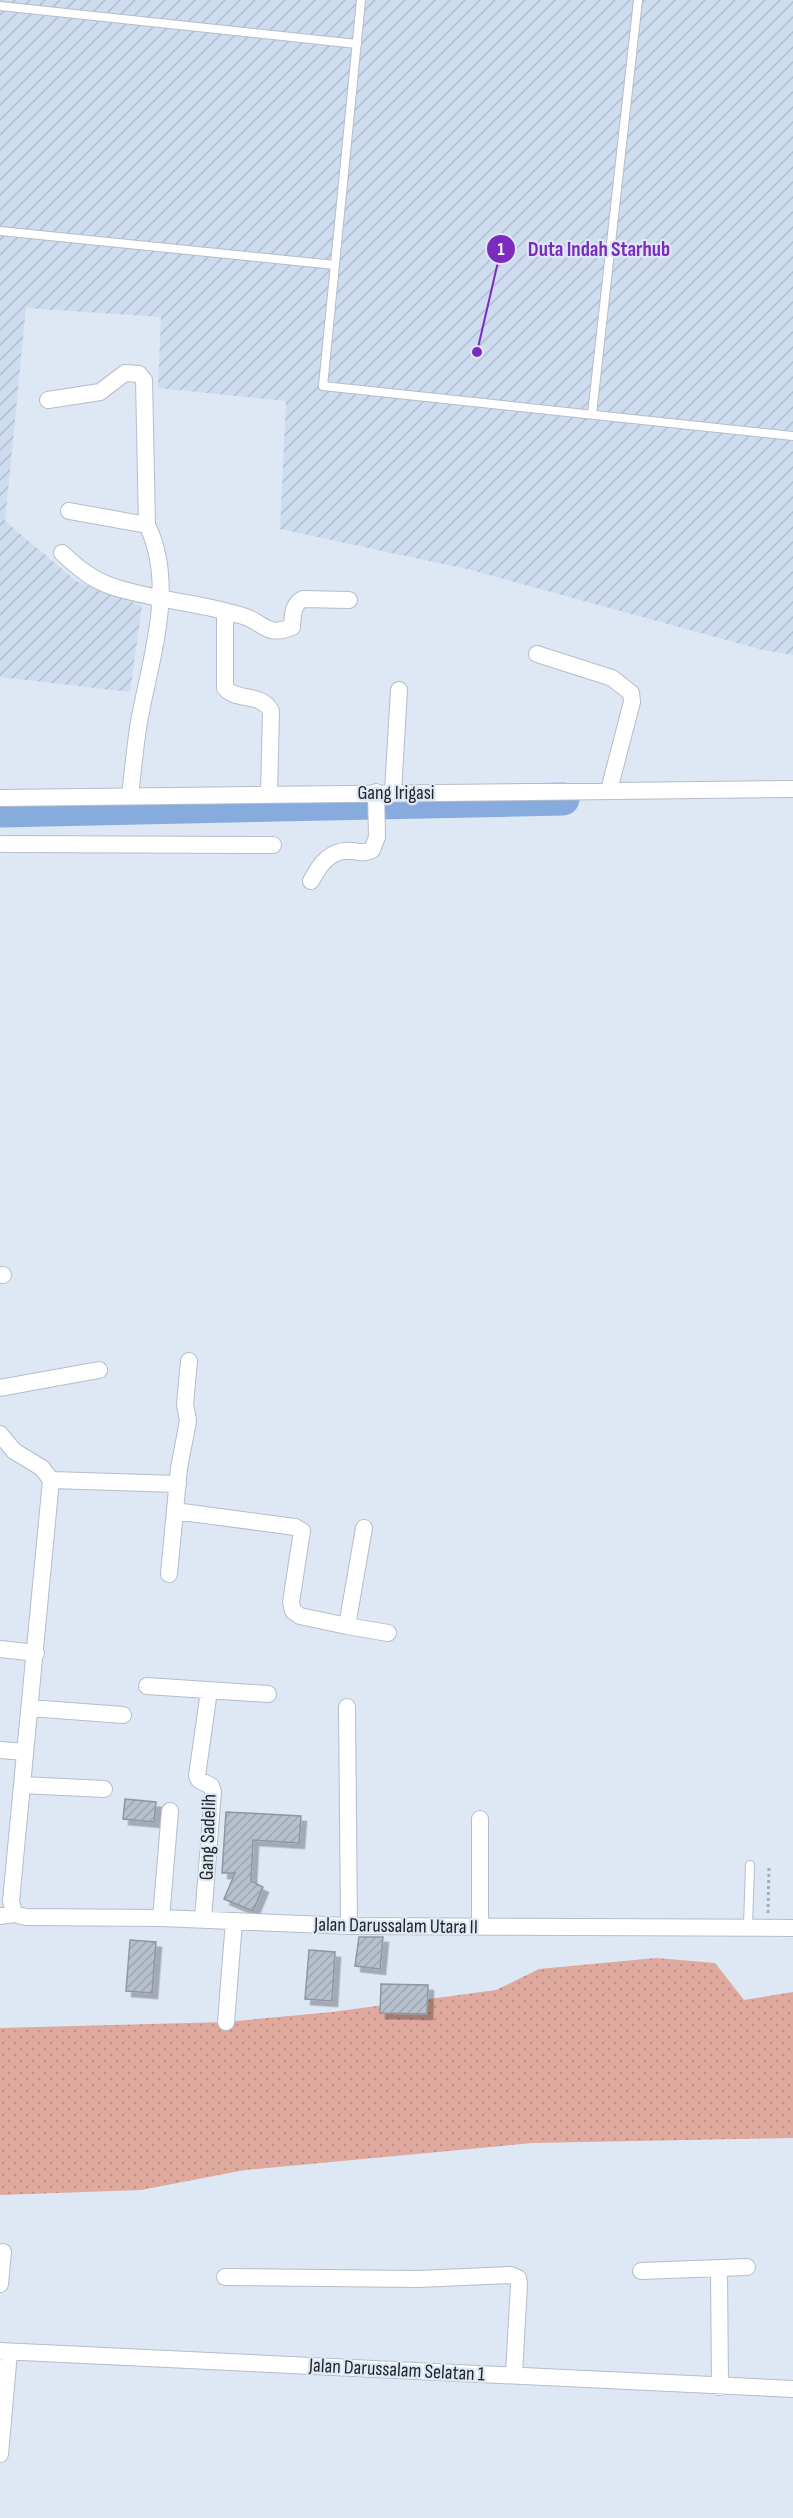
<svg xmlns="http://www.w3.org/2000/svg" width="793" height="2518" viewBox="0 0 793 2518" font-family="'Sofia Sans Condensed',sans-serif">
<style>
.industrial{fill:url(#industrial-furrows)}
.grass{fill:url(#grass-dots)}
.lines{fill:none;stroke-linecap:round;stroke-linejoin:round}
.river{stroke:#87abdc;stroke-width:33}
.building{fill:url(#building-hatch);stroke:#8d96a2;stroke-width:1.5;filter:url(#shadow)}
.lane-casing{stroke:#b4bdca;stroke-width:10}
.street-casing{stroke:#b4bdca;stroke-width:18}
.path{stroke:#a5adb7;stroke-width:3;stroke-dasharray:3 3;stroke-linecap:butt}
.lane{stroke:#fff;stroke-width:8}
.street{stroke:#fff;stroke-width:16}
.labels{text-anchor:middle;stroke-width:4.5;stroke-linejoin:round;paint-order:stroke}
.street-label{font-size:20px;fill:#22252a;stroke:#dee8f4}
.leader{fill:none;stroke:#7b2cbf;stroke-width:2}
.callout-dot{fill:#7b2cbf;stroke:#dee8f4;stroke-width:2}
.mark-label{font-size:18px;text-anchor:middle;font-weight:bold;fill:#fff}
.callout-label{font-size:21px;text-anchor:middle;font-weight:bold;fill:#7b2cbf;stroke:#dee8f4;stroke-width:4.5;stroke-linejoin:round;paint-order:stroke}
</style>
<defs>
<pattern id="industrial-furrows" width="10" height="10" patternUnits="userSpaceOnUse" patternTransform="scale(1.5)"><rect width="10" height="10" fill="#cedcef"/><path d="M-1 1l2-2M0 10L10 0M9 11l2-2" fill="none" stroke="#b1bdcd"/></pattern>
<pattern id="grass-dots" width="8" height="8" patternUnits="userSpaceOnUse" patternTransform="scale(1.5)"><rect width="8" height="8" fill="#dfa99e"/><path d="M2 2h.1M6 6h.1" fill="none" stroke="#bf9188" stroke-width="1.8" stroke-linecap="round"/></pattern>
<pattern id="building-hatch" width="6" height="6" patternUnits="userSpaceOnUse" patternTransform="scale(1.5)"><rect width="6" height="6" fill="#b7c0cc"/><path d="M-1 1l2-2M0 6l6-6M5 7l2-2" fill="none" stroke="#9da5af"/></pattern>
<filter id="shadow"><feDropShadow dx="5.5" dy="5.5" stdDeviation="0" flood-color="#0004"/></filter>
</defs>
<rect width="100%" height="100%" fill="#dee8f4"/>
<!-- industrial -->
<path class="industrial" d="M0,0H793V655L763,650L471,570L280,529L286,401L158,388L161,317L26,308L5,521L76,581L142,606L130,692L0,677Z"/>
<!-- grass -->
<path class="grass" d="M656,1958L715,1963L744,2000L793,1992V2138L533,2143L245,2170L141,2190L0,2195V2028L226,2022L332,2012L496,1990L539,1969Z"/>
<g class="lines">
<!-- river -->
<path class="river" d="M0,811L563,799"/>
</g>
<!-- building -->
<path class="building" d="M125,1799L156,1802L154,1822L123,1819Z
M226,1812L301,1816L299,1843L253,1840L251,1881L263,1887L253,1911L224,1899L235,1873H222Z
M359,1937H383L380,1969L355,1966Z
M130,1940L156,1942L152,1993L126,1991Z
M309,1950L335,1952L332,2001L305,1999Z
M381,1984L428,1985L427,2014L380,2013Z"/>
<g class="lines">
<!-- lane casing -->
<g class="lane-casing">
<path id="lane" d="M361,0L323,386L793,436
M0,6L357,44
M0,231L335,265
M592,414L638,0
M748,1926L750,1865"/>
</g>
<!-- street casing -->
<g class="street-casing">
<path id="street" d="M48,400L100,392L125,373L139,374L144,380L147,525C177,585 150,660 139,722C135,746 133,771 130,795
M69,511L147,525
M62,553C77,567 91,579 111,586C154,601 202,602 246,617C265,624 267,637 292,627C293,616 292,604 303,599L349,600
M225,611V688C237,702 261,692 271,711L269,794
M537,654L612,678L631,693L632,702L609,790
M393,792L399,690
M0,798L793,789
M0,844L273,845
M311,881C320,864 331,848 353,851C360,852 365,854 372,850L377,837L376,792
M0,1275H3
M0,1388L99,1370
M0,1434L14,1451L42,1468L51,1480
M51,1480L178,1484
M175,1511L295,1527L302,1531L291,1602L293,1611L300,1616L347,1626L364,1528
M169,1574L179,1468L188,1421L185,1404L189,1361
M347,1626L388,1633
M0,1649L36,1653
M147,1686L268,1694
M347,1707L349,1926
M30,1708L123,1715
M0,1750L25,1752
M22,1785L104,1789
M14,1914L11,1901L51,1480
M0,1916L14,1914L26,1917L161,1918L349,1926L793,1928
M161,1918L170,1811
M203,1919L213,1791L211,1786L199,1780L197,1776L209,1691
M480,1926V1819
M226,2022L234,1921
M719,2269L720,2387
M641,2271L747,2267
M225,2277L418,2279L511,2275L518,2278L519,2284L514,2374
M0,2284L3,2252
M0,2351L793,2389
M0,2454L9,2352"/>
</g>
<!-- path -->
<path class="path" d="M768,1913L769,1867"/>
<!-- lane -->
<use href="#lane" class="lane"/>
<!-- street -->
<use href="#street" class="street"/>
</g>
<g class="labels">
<!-- street labels -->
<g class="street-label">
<text x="396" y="799">Gang Irigasi</text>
<text transform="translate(207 1837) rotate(-88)" y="7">Gang Sadelih</text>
<text transform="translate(396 1925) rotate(1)" y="7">Jalan Darussalam Utara II</text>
<text transform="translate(397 2369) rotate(3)" y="7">Jalan Darussalam Selatan 1</text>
</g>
</g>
<!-- callouts -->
<path class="leader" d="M477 352L501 249"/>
<g class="callout-dot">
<circle cx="477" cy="352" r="6"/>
<circle cx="501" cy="249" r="15"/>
</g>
<g class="mark-label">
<text x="501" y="255">1</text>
</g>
<g class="callout-label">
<text x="599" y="256">Duta Indah Starhub</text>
</g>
</svg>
